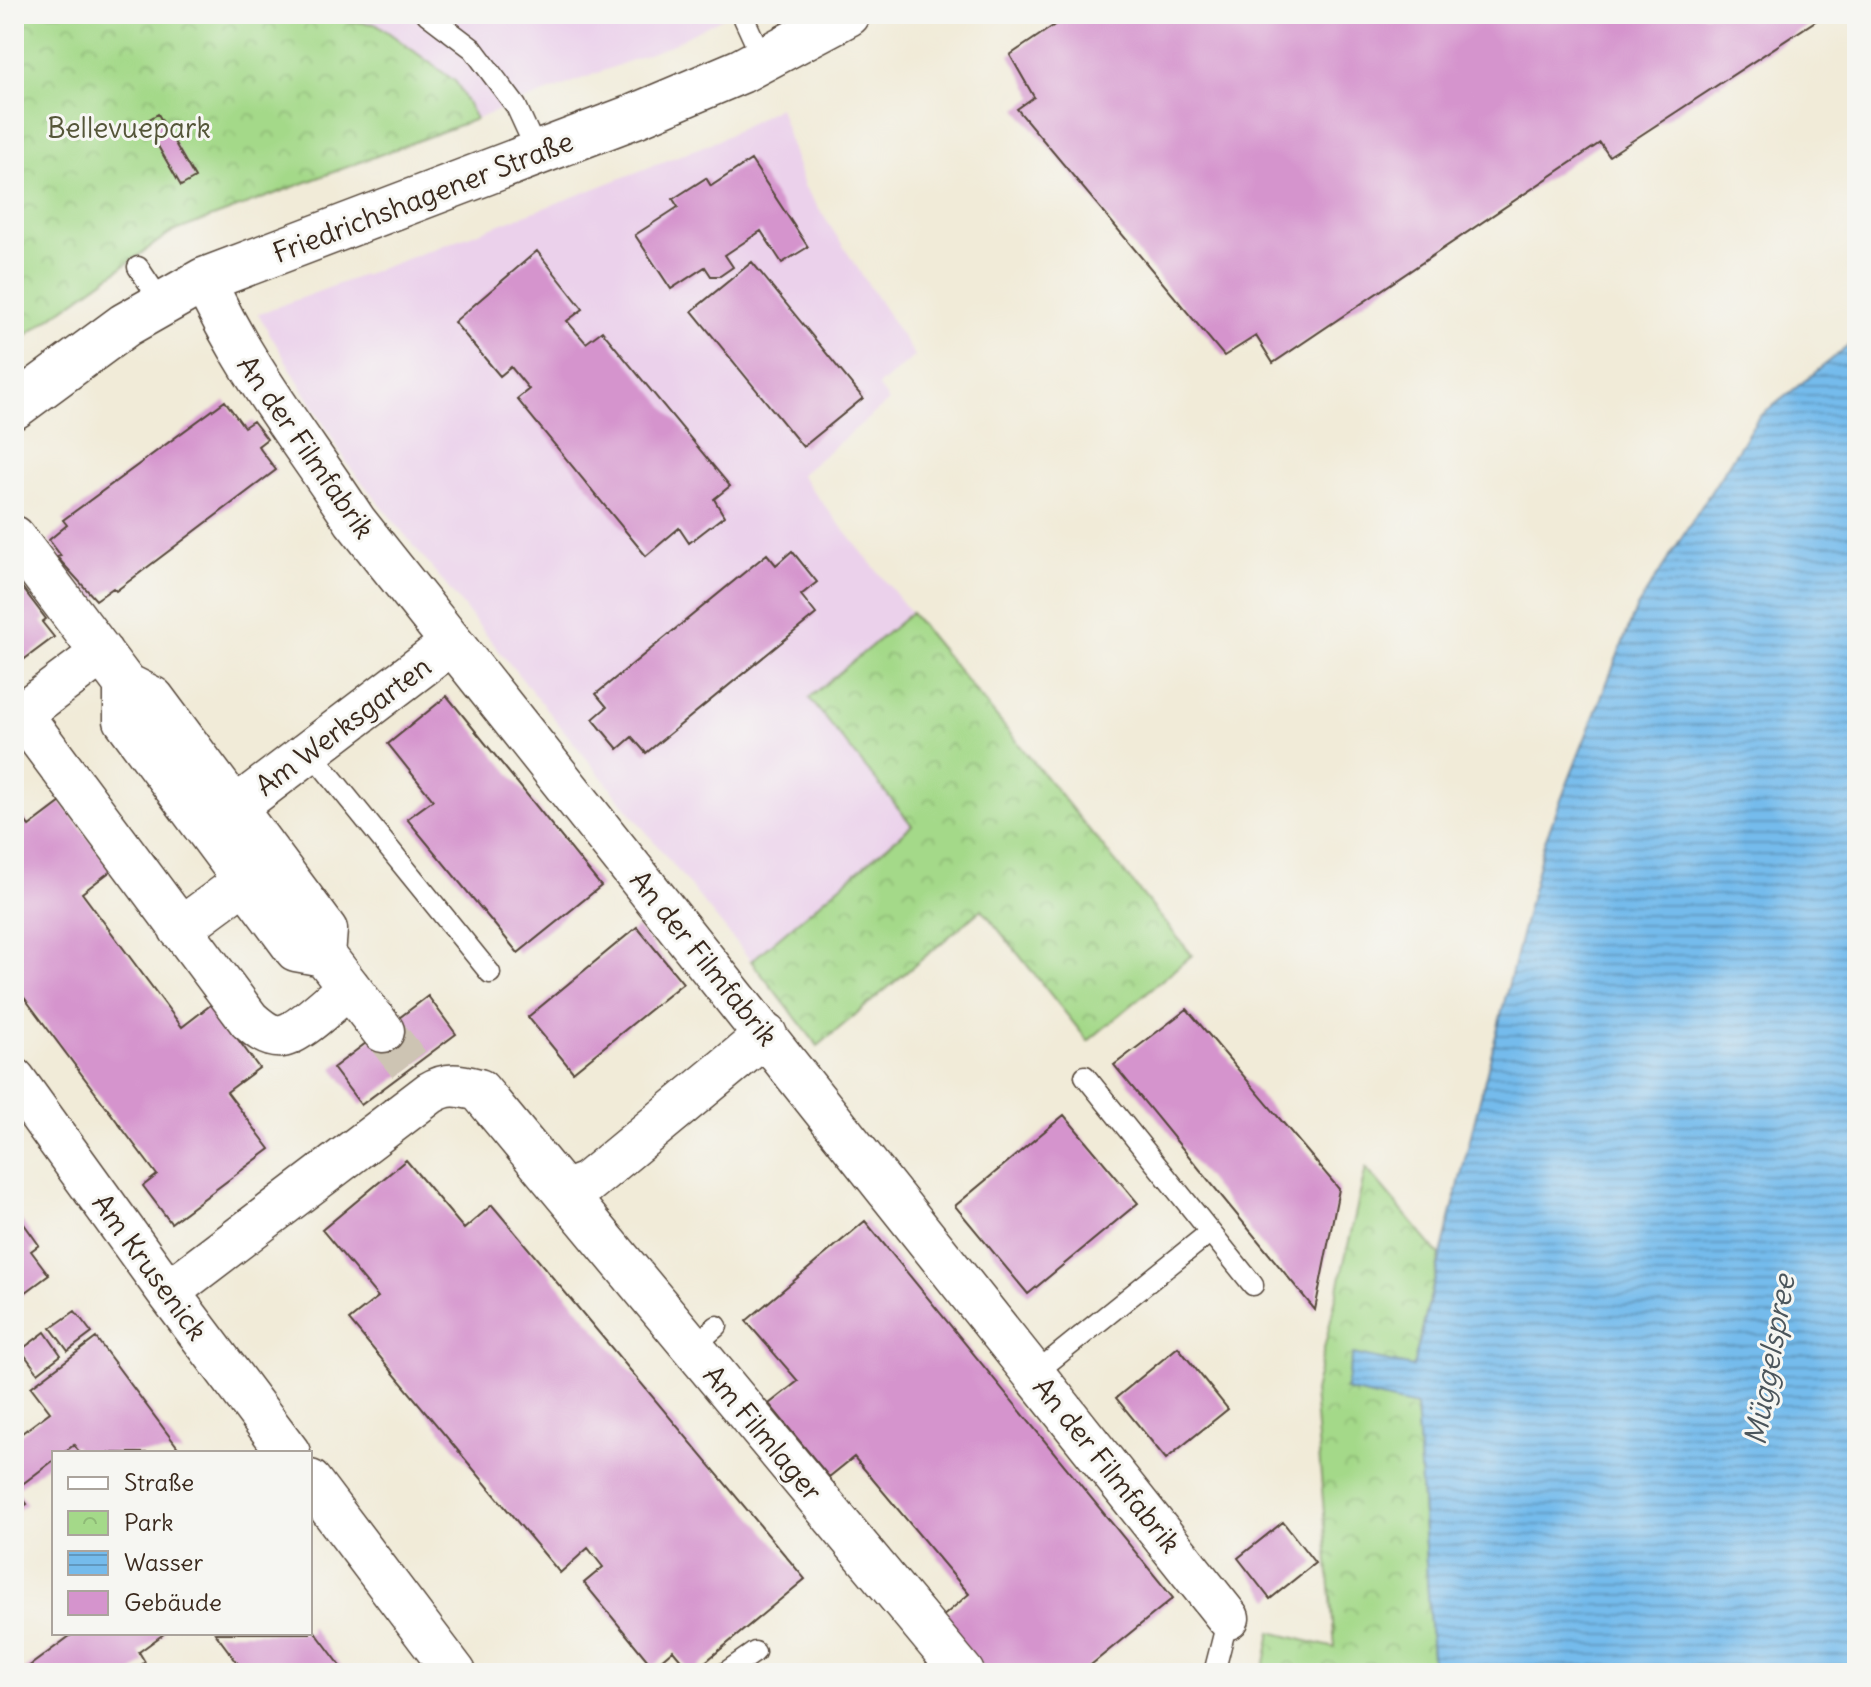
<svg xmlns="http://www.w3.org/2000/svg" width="1871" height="1687" viewBox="0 0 1871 1687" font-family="Delius,sans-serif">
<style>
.built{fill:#ebd1eb}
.park{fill:url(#park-crowns);stroke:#708254;stroke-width:2}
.water{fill:url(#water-rules);stroke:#587285;stroke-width:2}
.building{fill:#d594cd}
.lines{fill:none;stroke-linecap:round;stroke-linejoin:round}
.minor-tunnel{stroke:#cdc4b3;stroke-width:42;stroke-dasharray:42 21;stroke-linecap:butt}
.service-casing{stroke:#56473a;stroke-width:23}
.minor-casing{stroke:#56473a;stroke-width:45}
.secondary-casing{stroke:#56473a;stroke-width:47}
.service{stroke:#fff;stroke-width:20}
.minor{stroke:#fff;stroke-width:42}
.secondary{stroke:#fff;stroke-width:44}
.labels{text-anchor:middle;stroke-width:6;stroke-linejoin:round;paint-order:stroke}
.park-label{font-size:28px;fill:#555639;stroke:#f6f6f2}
.street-label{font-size:28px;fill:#3b2a1e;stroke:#f6f6f2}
.water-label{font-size:30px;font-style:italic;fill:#4c565c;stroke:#f6f6f2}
</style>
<defs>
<pattern id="park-crowns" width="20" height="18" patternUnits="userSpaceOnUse" patternTransform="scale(2)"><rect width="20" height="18" fill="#a4d989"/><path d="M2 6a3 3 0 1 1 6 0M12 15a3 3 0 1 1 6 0" fill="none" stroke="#8eba76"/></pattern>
<pattern id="water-rules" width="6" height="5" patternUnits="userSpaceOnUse" patternTransform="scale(2)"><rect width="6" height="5" fill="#75bbec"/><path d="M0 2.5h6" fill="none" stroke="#6198bf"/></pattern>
</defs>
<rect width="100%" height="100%" fill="#f6f6f2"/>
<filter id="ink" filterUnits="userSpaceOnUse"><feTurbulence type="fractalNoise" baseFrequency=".0125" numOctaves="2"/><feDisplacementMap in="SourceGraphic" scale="16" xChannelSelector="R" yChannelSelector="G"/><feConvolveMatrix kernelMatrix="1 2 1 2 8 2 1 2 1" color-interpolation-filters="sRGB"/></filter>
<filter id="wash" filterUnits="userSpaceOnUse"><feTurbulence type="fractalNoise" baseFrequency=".006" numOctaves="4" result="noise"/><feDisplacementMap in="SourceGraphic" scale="32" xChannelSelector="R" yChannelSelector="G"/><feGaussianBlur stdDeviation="1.8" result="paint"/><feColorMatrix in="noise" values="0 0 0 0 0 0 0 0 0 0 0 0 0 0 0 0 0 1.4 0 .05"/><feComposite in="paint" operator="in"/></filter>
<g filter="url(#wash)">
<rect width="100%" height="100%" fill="#f1ebd8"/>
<!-- built -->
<path class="built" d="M340,14H730L669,46L476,119L456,82L377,24L346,21Z
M779,107L804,186L915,356L878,386L889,401L800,475L911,613L809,698L913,825L751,961L349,466L258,314L557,203L719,140Z"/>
<!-- park -->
<path class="park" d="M14,14H340L346,21L377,24L456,82L476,119L170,233L14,344Z
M911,613L1192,955L1088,1041L982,909L818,1046L751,961L912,825L809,698Z
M1366,1168L1440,1256L1413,1368L1345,1389L1416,1406L1433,1673H1263L1271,1632L1335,1648L1314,1392Z"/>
<!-- water -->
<path class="water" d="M1857,339V1673H1433L1416,1406L1345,1390L1353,1354L1413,1367L1544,843L1636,609L1758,418Z"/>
<g id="blocks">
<!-- building -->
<path class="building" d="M1071,14H1826L1609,156L1600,143L1273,363L1256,336L1224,356L1017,109L1034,97L1010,55Z
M158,114L195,178L181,186L144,122Z
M751,160L808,247L782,263L761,231L725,255L733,267L720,276H711L705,267L671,289L635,235L678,207L673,199L706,178L711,186Z
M537,251L583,309L567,321L586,343L602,331L730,486L714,499L724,516L689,543L679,528L646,556L517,399L529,389L511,367L500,376L454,322Z
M752,262L863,398L803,447L692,311Z
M225,401L244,427L253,421L267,439L258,446L276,470L116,591L113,588L96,600L57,557L61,556L49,540L67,525L63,520Z
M792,551L817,582L801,595L816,614L646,753L632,737L618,749L593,719L607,707L596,694L767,554L776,565Z
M18,582L46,619L42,622L54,637L14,667V585Z
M447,696L601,886L518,953L407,819L433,800L388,744Z
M61,802L112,870L82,893L182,1027L212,1004L259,1068L227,1092L270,1149L171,1223L143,1186L157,1175L14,984V805L29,826Z
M637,927L683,983L573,1072L528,1017Z
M428,996L456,1034L361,1105L333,1068Z
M1187,1009L1339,1189L1315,1310L1114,1065Z
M1064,1115L1138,1203L1028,1294L955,1206Z
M406,1160L464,1229L492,1205L805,1579L692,1673L673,1650L653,1667L584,1583L603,1567L588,1548L560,1573L349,1320L378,1297L322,1230Z
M14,1210L39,1245L31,1251L49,1275L14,1301Z
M865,1221L1173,1598L1081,1673H1034L1029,1668L1023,1673H987L941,1618L969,1594L854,1457L829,1477L769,1404L798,1381L746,1321Z
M75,1311L92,1333L68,1351L51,1328Z
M45,1332L61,1355L38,1373L21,1350Z
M96,1338L182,1453H80L74,1445L63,1453H54V1460L16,1489L27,1504L14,1513V1439L50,1412L31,1387Z
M1178,1347L1228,1409L1166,1459L1116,1398Z
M1283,1522L1315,1563L1270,1599L1238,1558Z
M310,1625L346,1673H245L215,1633H310Z
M74,1633H165L139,1652L145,1662L131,1673H20Z"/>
</g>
</g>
<g filter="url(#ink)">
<use href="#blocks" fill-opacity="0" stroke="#56473a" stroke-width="2"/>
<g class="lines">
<!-- minor-tunnel -->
<path class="minor-tunnel" d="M383,1031L411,1067"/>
<!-- service casing -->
<g class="service-casing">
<path id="service" d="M427,14L473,49L516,106L538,154
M742,14L763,60
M138,267L162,303
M310,751L490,973
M1085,1076L1253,1285
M692,1348L717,1326
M1034,1374L1209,1233
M725,1673L755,1652
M1214,1673L1228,1618"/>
</g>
<!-- minor casing -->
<g class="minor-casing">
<path id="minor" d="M204,280C244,369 303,441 355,521L1228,1618
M14,537L125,684L153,698L326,930L324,955
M125,684V720L296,950L324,955L383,1031
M21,714L249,1020C258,1028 269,1038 282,1036C300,1033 334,999 349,987
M14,719L102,653
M214,824L452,643
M180,929L245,881
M14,1079L168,1292L289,1453
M564,1192L587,1183L766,1035
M168,1292L430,1093C448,1082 459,1085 479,1090L963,1673
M310,1481L455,1673"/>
</g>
<!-- secondary casing -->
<g class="secondary-casing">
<path id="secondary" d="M14,407L125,325L204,280L635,116L741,71L848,14"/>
</g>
<!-- service -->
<use href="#service" class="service"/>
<!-- minor -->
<use href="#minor" class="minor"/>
<!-- secondary -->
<use href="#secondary" class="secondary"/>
</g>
</g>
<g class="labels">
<!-- park labels -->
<g class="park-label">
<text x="129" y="138">Bellevuepark</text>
</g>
<!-- street labels -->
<g class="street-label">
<text transform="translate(423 197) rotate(-21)" y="10">Friedrichshagener Straße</text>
<text transform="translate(306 447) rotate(55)" y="10">An der Filmfabrik</text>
<text transform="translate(343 726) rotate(-37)" y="10">Am Werksgarten</text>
<text transform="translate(704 958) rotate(51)" y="10">An der Filmfabrik</text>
<text transform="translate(150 1267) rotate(54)" y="10">Am Krusenick</text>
<text transform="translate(763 1433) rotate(50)" y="10">Am Filmlager</text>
<text transform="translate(1107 1465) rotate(51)" y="10">An der Filmfabrik</text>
</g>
<!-- water labels -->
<g class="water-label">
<text transform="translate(1770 1360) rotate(-80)" y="10">Müggelspree</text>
</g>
</g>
<!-- margin -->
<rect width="1871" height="1687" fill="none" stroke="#f6f6f2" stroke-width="48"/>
<!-- legend -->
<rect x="52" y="1451" width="260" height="184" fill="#f6f6f2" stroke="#aba49d" stroke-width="2"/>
<rect x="68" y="1477" width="40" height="12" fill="#ffffff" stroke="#aba49d" stroke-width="2"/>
<text x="124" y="1491" font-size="24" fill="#3b2a1e">Straße</text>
<rect x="68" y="1511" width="40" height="24" fill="url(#park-crowns)" stroke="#aba49d" stroke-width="2"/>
<text x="124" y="1531" font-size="24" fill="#3b2a1e">Park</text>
<rect x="68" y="1551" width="40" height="24" fill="url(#water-rules)" stroke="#aba49d" stroke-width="2"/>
<text x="124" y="1571" font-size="24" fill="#3b2a1e">Wasser</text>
<rect x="68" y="1591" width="40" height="24" fill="#d594cd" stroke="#aba49d" stroke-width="2"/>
<text x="124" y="1611" font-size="24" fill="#3b2a1e">Gebäude</text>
</svg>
